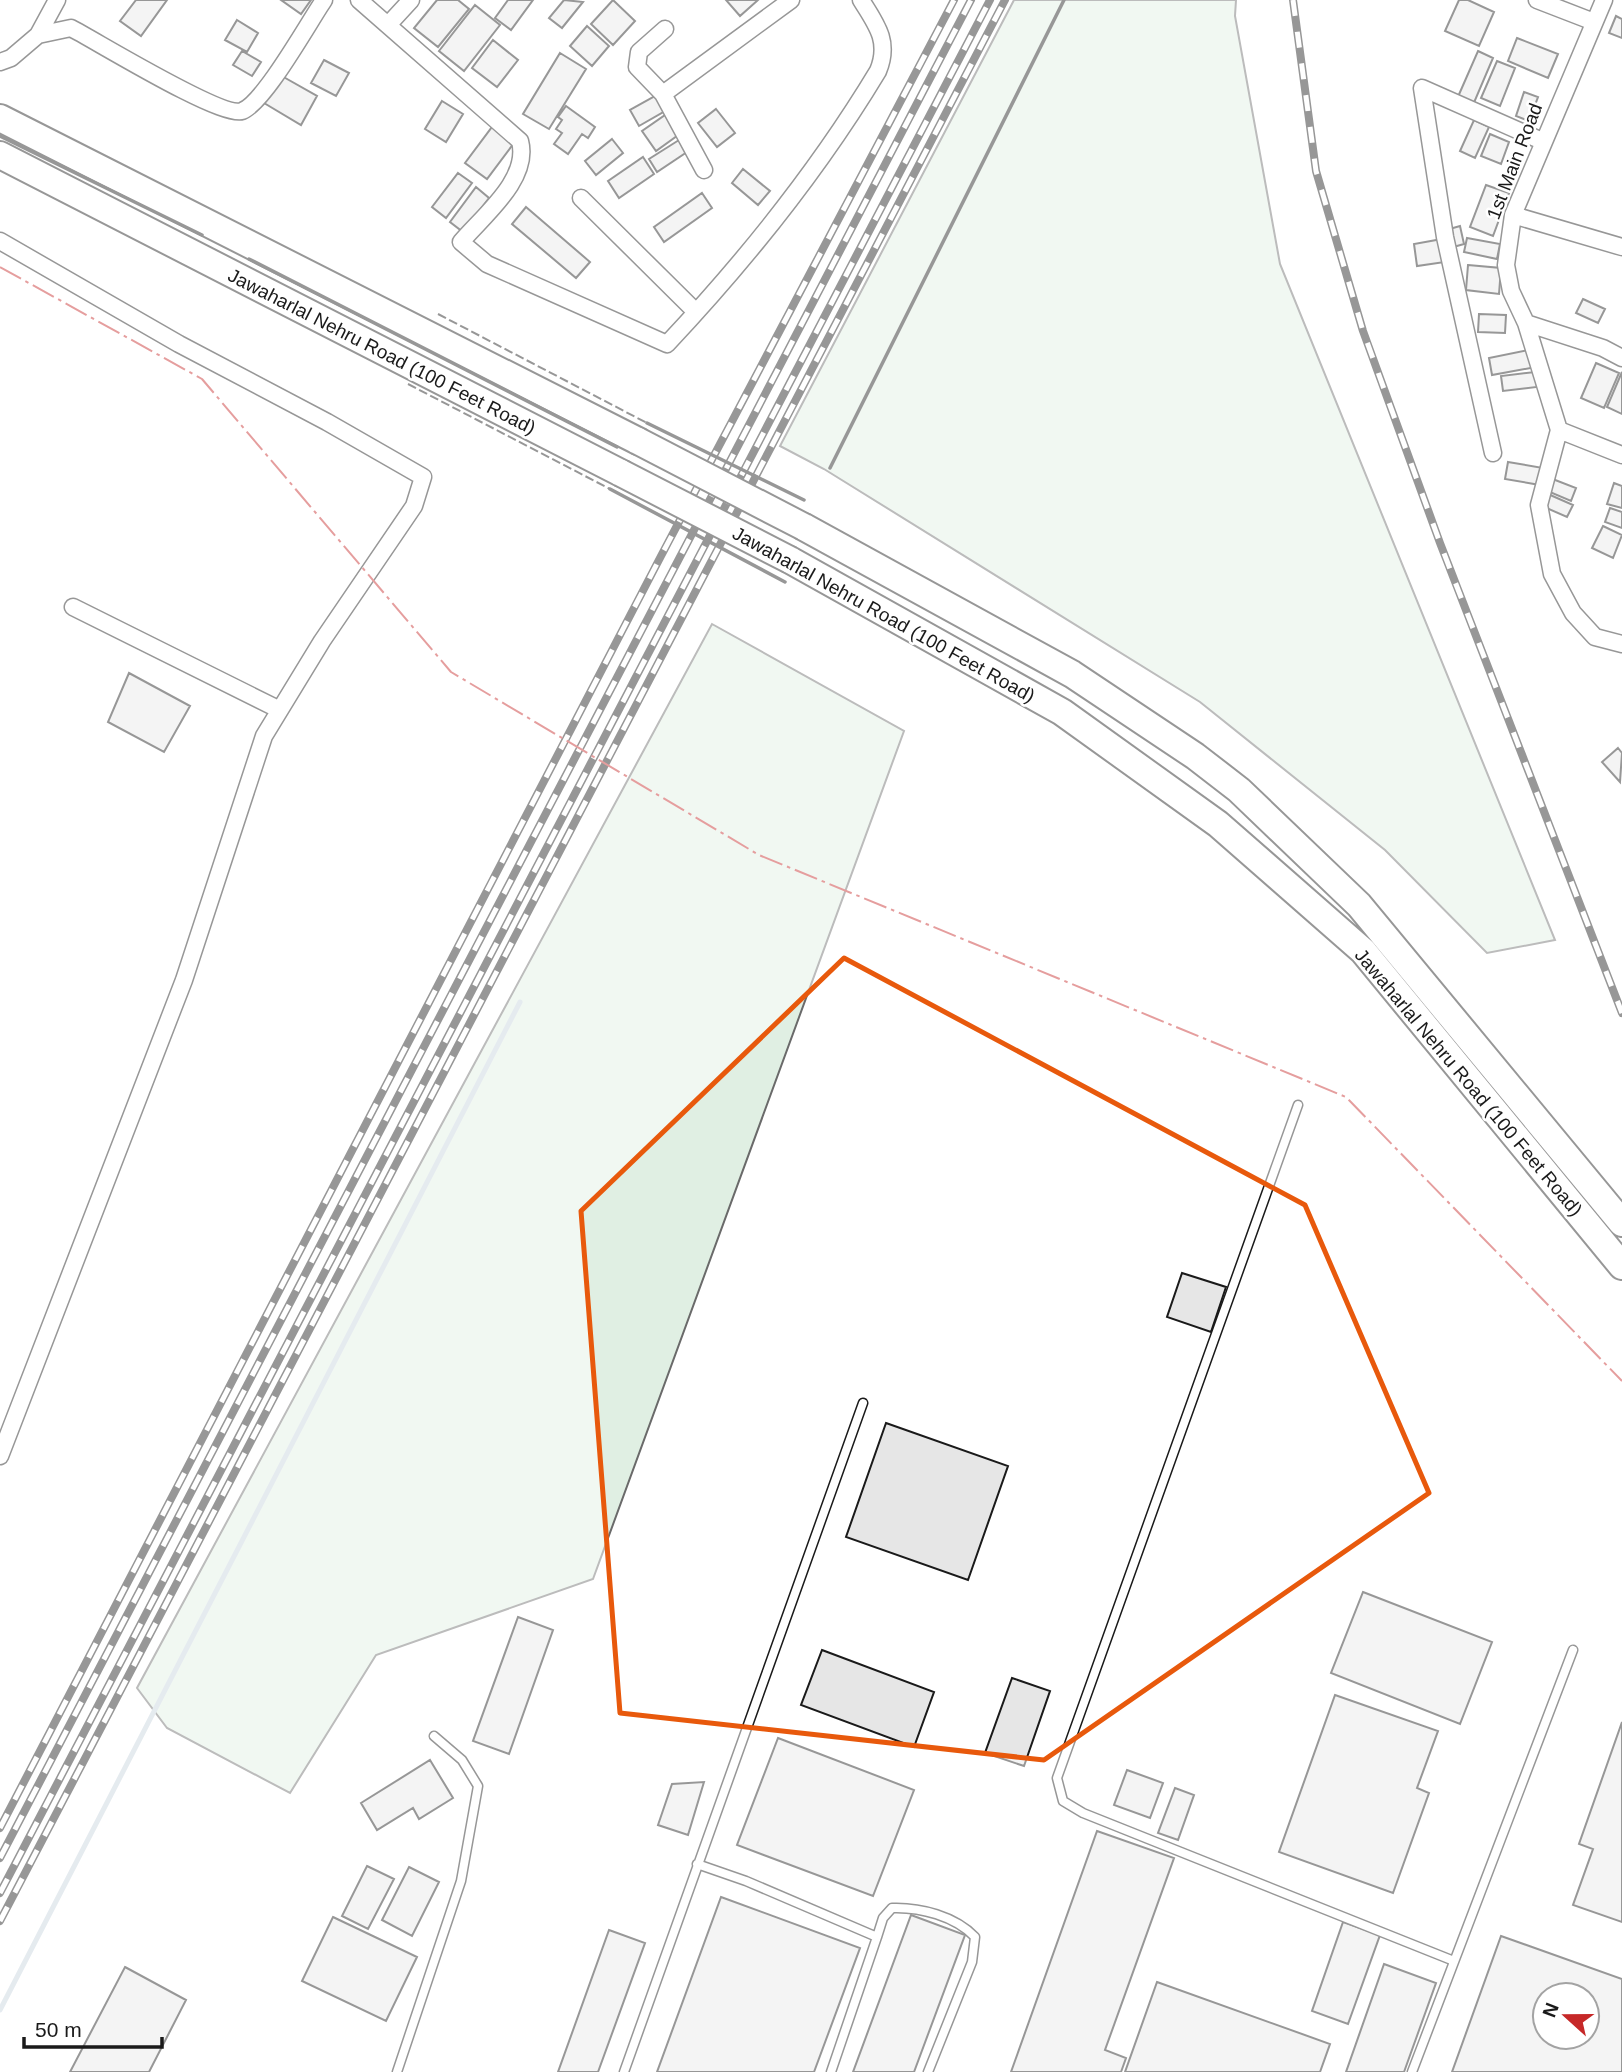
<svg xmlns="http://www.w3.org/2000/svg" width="1622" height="2072" viewBox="0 0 1622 2072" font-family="Arial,sans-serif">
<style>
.green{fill:#e0efe3;stroke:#6a6a6a;stroke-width:2}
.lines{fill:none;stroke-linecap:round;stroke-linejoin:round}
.stream{stroke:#c6d2dc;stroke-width:5}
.building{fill:#e6e6e6;stroke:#1a1a1a;stroke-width:2;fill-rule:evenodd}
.service-casing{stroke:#1a1a1a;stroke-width:11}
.minor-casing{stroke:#1a1a1a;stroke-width:19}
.primary-casing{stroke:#1a1a1a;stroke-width:30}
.service{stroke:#fff;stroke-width:8}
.minor{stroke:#fff;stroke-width:16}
.primary{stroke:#fff;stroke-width:26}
.rail-casing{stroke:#1a1a1a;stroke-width:8}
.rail{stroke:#fff;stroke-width:5;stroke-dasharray:16;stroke-linecap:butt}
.primary-bridge-casing{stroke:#1a1a1a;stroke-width:30;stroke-linecap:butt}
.primary-bridge{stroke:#fff;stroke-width:26}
.fence{stroke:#1a1a1a;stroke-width:2;stroke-dasharray:9 3.5;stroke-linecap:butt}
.wall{stroke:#1a1a1a;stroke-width:3.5}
.power{stroke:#c62828;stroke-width:2;stroke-dasharray:24 5 3.5 5;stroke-linecap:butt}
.marked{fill:none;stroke:#e8590c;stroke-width:5;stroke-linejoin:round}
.labels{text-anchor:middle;stroke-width:5;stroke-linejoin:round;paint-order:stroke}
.street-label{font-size:19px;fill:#1a1a1a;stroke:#fff}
</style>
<rect width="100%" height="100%" fill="#fff"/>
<!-- green -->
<path class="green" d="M1014,0H1236L1235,16L1280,264L1555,940L1487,953L1385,850L1200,702L824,469L780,446Z
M712,624L904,731L593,1579L376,1655L290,1793L167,1728L137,1688Z"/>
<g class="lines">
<!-- stream -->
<path class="stream" d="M0,2010L520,1002"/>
</g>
<!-- building -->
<path class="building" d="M136,0H167L141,36L120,21Z
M281,0H311L301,14Z
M437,0H458L469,9L438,47L414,28Z
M508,0H533L511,30L495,18Z
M564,0L583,2L562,28L549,18Z
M613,0L635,21L613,45L591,24Z
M726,0H758L740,16Z
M1459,0H1468L1494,12L1479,46L1445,31Z
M475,5L500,25L464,71L439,51Z
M1616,16L1622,19V38L1609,33Z
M237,20L258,33L247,52L225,40Z
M587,26L609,46L592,66L570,46Z
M1517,38L1558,54L1548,78L1508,61Z
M493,40L518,60L497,87L472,68Z
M242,51L261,62L252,76L233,65Z
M1478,51L1493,58L1473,105L1457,99Z
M560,53L586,69L549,129L523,114Z
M324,60L349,73L336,96L311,83Z
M1497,61L1515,68L1500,106L1481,98Z
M280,75L317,96L301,125L264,103Z
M1524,92L1538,97L1529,121L1516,116Z
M657,95L665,111L639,126L630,110Z
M442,101L463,114L446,142L425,129Z
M566,106L595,127L588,138L582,134L568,154L554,144L562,133L556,129L562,120L558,117Z
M716,109L735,133L717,147L698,123Z
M668,113L681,133L656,151L642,131Z
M1474,120L1489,127L1475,158L1460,151Z
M492,127L514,143L487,179L465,163Z
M1490,134L1509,142L1501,164L1481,156Z
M612,139L623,153L596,175L585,161Z
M679,140L687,152L657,172L649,159Z
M643,157L654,174L619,198L608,181Z
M743,169L770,191L758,205L732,183Z
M458,173L472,183L446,218L432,207Z
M1486,185L1509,193L1493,236L1470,227Z
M476,187L489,198L463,232L450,222Z
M702,193L712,208L664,242L654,227Z
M526,207L590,262L576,278L512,224Z
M1460,226L1464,244L1450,248L1446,230Z
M1467,238L1500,244L1497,259L1464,252Z
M1442,239L1445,262L1417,266L1414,244Z
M1468,265L1501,268L1499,294L1466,290Z
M1583,299L1605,309L1598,323L1576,313Z
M1479,314L1506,315L1505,333L1478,332Z
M1533,349L1536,367L1492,375L1489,358Z
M1596,363L1619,373L1604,408L1581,398Z
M1535,372L1537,387L1503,391L1501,376Z
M1622,372V414L1607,407Z
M1508,462L1543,468L1540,485L1505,479Z
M1550,478L1576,488L1571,501L1545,490Z
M1614,483L1622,486V508L1607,504Z
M1548,494L1573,505L1567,517L1542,506Z
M1610,508L1622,512V528L1605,522Z
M1603,526L1622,535L1613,558L1592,548Z
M129,673L190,706L164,752L108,722Z
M1618,748L1622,753L1620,782L1602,762Z
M1182,1273L1226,1287L1211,1332L1167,1317Z
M886,1423L1008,1466L968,1580L846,1537Z
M1363,1592L1492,1642L1460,1724L1331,1673Z
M518,1617L553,1630L509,1754L473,1741Z
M822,1650L934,1692L914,1747L801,1705Z
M1012,1678L1050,1691L1024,1766L985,1753Z
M1335,1695L1438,1731L1417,1788L1429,1793L1393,1893L1279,1852Z
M1622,1722V1922L1573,1905L1593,1849L1579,1844Z
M778,1738L914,1790L873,1896L737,1845Z
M430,1760L453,1798L419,1819L413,1808L377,1830L361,1803Z
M1127,1770L1163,1783L1150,1818L1114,1805Z
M704,1782L688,1835L658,1825L672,1784Z
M1175,1788L1194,1795L1178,1840L1158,1833Z
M1097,1831L1174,1858L1105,2050L1126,2058L1121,2072H1011Z
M367,1866L394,1879L368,1929L342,1916Z
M409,1867L439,1882L412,1936L382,1920Z
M721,1897L860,1948L814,2072H657Z
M911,1915L965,1935L914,2072H853Z
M333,1917L417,1957L386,2021L302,1981Z
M1343,1922L1380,1935L1348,2024L1312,2011Z
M609,1930L645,1943L598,2072H558Z
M1501,1936L1622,1979V2072H1452ZM1545,1995H1587V2037H1545Z
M1384,1964L1436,1983L1404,2072H1346Z
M125,1967L186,2000L149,2072H70Z
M1157,1982L1330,2044L1320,2072H1125Z"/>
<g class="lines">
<!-- service casing -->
<g class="service-casing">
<path id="service" d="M1298,1105L1057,1778L1063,1801L1083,1813L1454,1961
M697,1864L746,1881L877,1937L831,2072
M877,1937L883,1918L892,1908C920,1907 955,1916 975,1937L972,1962L928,2072
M397,2072L461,1881L478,1786L462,1760L434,1736
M624,2072L863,1403
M1412,2072L1573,1650"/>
</g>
<!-- minor casing -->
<g class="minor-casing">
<path id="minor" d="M359,0L520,141C530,179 484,215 461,242L487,264L667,344C745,261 819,169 878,71C890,42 877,25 861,0
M1537,0L1594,22
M1604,0L1513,215L1506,265L1511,291L1526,323L1559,430L1539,505L1552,574L1573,613L1595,637L1622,644
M388,25L411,0
M38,35L57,0
M0,62L11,58L38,35L71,28C98,42 221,118 242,111C264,103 309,22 324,0
M663,94L637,67L639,52L665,29
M704,170L663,94L791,0
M581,198L696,312
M1513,215L1622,247
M0,241L179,344L327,422L423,477L414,506L322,641L264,736L184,980L0,1456
M1526,323L1603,348L1622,358
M1559,430L1622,455
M1493,453L1445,237L1422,88L1542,141
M73,607L280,710"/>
</g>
<!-- primary casing -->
<g class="primary-casing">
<path id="primary" d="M0,118L638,441
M0,155L621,473
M804,527L1072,674L1195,756L1239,790L1359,905L1622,1223
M790,560L1062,712L1218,824L1363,951L1622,1266"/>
</g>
<!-- service -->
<use href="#service" class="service"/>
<!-- minor -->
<use href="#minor" class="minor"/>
<!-- primary -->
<use href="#primary" class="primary"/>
<!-- rail casing -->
<g class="rail-casing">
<path id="rail" d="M1293,0L1316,171L1363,331L1440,543L1622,1013
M0,1828L661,556L954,0
M0,1858L971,0
M0,1893L990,0
M0,1921L1005,0"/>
</g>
<!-- rail -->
<use href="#rail" class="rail"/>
<!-- primary-bridge casing -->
<g class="primary-bridge-casing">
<path id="primary-bridge" d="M638,441L804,527
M621,473L790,560"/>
</g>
<!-- primary-bridge -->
<use href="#primary-bridge" class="primary-bridge"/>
<!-- fence -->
<path class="fence" d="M438,314L647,423
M408,384L610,489"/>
<!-- wall -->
<path class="wall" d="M0,136L202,235
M249,259L617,447
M647,423L804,500
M830,468L1064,0
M610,489L785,582"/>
<!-- power -->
<path class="power" d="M0,267L202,379L451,672L759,855L1346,1097L1622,1381"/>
</g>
<!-- marked area -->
<path d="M0 0H1622V2072H0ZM844,958L1305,1205L1429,1493L1044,1760L620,1713L581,1211Z" fill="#fff" fill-opacity=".55" fill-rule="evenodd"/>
<path class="marked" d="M844,958L1305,1205L1429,1493L1044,1760L620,1713L581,1211Z"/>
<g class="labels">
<!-- street labels -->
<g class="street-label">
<text transform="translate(1514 161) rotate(-69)" y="7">1st Main Road</text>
<text transform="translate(382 351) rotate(27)" y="7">Jawaharlal Nehru Road (100 Feet Road)</text>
<text transform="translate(884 614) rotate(29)" y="7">Jawaharlal Nehru Road (100 Feet Road)</text>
<text transform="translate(1469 1082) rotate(50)" y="7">Jawaharlal Nehru Road (100 Feet Road)</text>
</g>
</g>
<!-- north arrow -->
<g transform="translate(1566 2016) rotate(291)"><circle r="33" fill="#ffffff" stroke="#a3a3a3" stroke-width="2"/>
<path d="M0-5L12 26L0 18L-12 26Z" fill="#c62828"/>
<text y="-10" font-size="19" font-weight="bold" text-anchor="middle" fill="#1a1a1a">N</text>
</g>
<!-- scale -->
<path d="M24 2037v10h138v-10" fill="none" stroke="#1a1a1a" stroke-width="3.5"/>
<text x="35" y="2037" font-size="21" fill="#1a1a1a" stroke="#ffffff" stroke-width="5" paint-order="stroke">50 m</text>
</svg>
